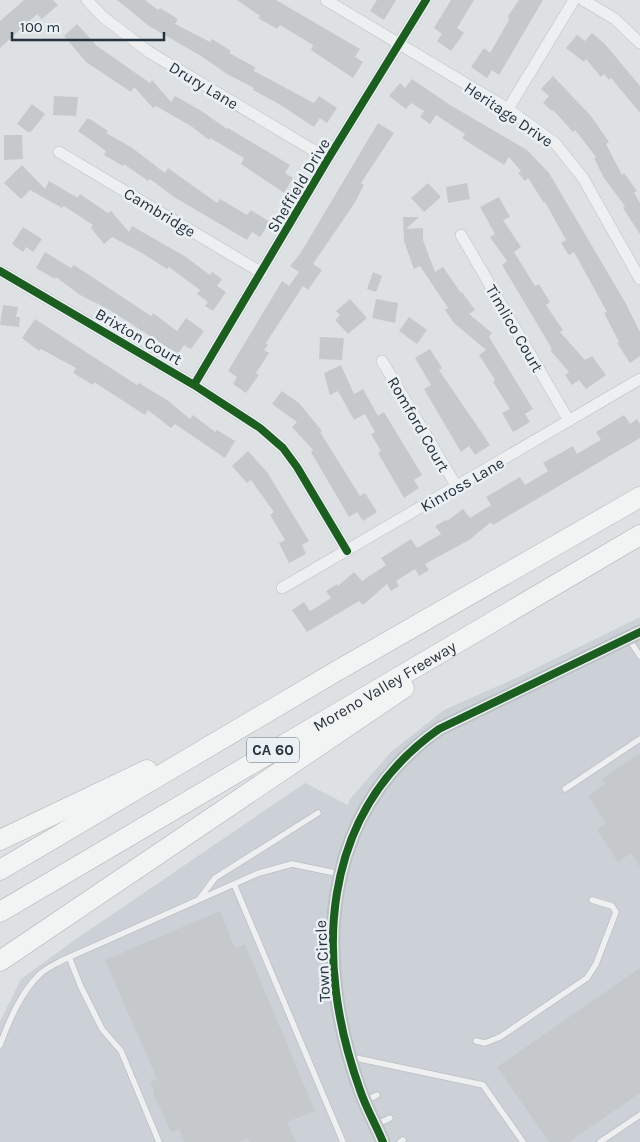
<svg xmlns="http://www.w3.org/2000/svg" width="640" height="1142" viewBox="0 0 640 1142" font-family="Karla,sans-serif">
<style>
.built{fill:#ccd1d7}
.building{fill:#c6c9cc}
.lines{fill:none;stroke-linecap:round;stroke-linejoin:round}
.lane-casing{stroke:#bdbfc2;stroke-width:7}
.street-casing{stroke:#bdbfc2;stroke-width:12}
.highway-casing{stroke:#b1b5b8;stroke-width:21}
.lane{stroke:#edeff0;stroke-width:5.5}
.street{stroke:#edeff0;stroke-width:11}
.secondary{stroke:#bcc1c3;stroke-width:15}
.highway{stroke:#f2f4f4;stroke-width:20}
.cycleway-casing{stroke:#ebf0f4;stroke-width:11}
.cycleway{stroke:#1b5e20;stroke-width:8}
.labels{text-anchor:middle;stroke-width:5;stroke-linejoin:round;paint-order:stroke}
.shield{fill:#ebf0f4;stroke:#616b73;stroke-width:1}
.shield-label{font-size:15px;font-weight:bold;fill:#26323c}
.street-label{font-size:16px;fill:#26323c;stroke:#ebf0f4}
</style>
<rect width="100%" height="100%" fill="#dee1e4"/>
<!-- built -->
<path class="built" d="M640,617V1142H0V1021L21,979L76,939L305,783L348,805L350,799L391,752L444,710L516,678Z"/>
<!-- building -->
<path class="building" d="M24,0H53L58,5L42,19L37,14L0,48V21Z
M117,0H145L158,10L160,8L178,19L175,24L210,42L212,39L231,51L229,53L255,67L254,71L314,103L319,96L337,108L327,123L320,118L314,127L279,104L253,90L254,88L227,74L201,56L149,26Z
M237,0H276L360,49L355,57L363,62L353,78L311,50L313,45L280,25L277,29L258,18L260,16Z
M377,0H396L384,20L370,11Z
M451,0H474L457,28L464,33L451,51L437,41L442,34L434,28Z
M519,0H543L499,75L492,70L487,78L471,67L484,48L490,53L509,20L508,16Z
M77,24L97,46L150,83L152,80L171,102L175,96L200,110L227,129L228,128L290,165L285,173L293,178L284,193L241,164L244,158L210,138L209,140L191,126L156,106L153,108L134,87L131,92L86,62L64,36Z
M592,33L604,43L640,86V113L611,78L609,80L604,74L601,77L586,59L584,62L566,48L577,35L585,41Z
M553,76L591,116L609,142L606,144L622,175L624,173L637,191L634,193L640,203V234L623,208L625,206L604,178L594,158L596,157L575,130L573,132L553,110L552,111L543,103L549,96L541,89Z
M412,79L450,105L527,150L549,173L625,302L640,332V356L630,363L617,343L619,342L604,313L607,312L574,252L569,255L561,243L566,240L545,202L544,203L528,178L525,181L518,173L521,171L509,157L504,165L462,138L465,134L436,115L430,124L420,117L424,111L411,103L406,109L389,96L400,83L405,88Z
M54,96L78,97L76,116L53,115Z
M32,104L45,114L31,132H28L17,124Z
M87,119H90L108,131L106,133L131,147L165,173L168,168L217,203L220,199L247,215L251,210L270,222L260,237L252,232L247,240L174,197L150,179L148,181L124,164L123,166L104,155L106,151L78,131Z
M378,123L394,133L361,183L364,185L354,204L313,264L322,270L308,290L303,286L266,343L268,345L264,350L269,353L256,373L259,375L246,393L233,384L237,377L228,371L282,281L289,286L299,272L290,266L300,254Z
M4,135H22L23,159L4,160Z
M22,165L45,189L49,181L78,198L80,194L108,213L111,211L129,232L132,226L186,257L210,275L212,272L222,279L217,286L226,292L213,311L205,306L208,302L197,294L200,290L169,267L167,269L142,253L112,237L104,244L91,228L93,225L64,206L62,208L30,190L21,199L4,183Z
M428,183L441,197L424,212L411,198Z
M467,183L470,199L448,203L446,187Z
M499,197L510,217L503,220L521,247L514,252L535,286L539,284L550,302L546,305L563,330L560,332L585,360L592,356L606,375L586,389L579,380L572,385L565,375L569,372L550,350L552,349L502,265L507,261L490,237L495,234L480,207Z
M403,217H419L406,229L423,228V240L435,272L443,267L461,293L462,292L475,310L469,314L492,333L489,337L533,409L525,414L530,422L513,432L502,413L510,409L493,382L495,380L479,355L486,350L454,323L445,310L448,308L420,266L414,269L404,241Z
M23,227L42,239L33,252L26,247L23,252L12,244Z
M45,252L71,268L74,265L151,316L153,313L177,331L186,318L204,331L191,349L184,345L178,354L108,309L80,295L56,277L55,279L36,268Z
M373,272L382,276L376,292L367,289Z
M350,299L367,318L348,334L335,320L340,315L336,311Z
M376,299L398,303L395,323L372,318Z
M3,305L18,307L16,317H20L19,327L0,325Z
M409,317L427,330L417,344L399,331Z
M35,319L137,385L139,383L167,400L190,419L193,415L215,432L217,430L235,441L225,458L175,424L171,428L148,410L145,415L94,382L93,385L73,373L76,368L41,349L39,351L22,338Z
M320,337L344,338L342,360L319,359Z
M430,349L442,368L439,370L490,445L475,455L469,446L461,452L424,389L431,385L415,358Z
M341,365L354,394L363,389L378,416L384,412L422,475L414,480L419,488L404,498L378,453L381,451L371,434L375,432L365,414L354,420L338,391L330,395L324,373Z
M282,391L299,403L322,431L320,432L360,496L365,493L377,512L363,521L357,512L349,517L311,452L313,450L292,427L297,422L272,404Z
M624,415L630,424L637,419L640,424V438L493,525L491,522L469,540L425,564L429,570L419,576L415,569L396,581L399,586L391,591L387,584L363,605L359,601L307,632L292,610L304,602L310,611L317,607L331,598L326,591L337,584L338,586L354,572L362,581L386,565L381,558L411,539L417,548L441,534L435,526L446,520L447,521L463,509L470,518L491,505L486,497L520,477L525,485L548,471L543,463L573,446L577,454L592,445L601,440L596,432Z
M248,451L267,472L309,541L302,545L306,554L289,563L279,543L285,540L270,515L274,512L251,480L247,483L232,466Z
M640,753V867L631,853L618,862L597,830L606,823L588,796L605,784L602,779Z
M220,911L235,948L245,944L315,1111L287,1122L296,1142H250L248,1138L239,1142H184L179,1129L171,1132L153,1093L154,1092L150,1082L157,1079L105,960Z
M640,968V1093L569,1142H549L497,1067Z"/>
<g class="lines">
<!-- lane casing -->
<g class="lane-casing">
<path id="lane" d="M629,639L640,656
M565,789L640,739
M234,884L343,1142
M200,898L215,878L318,813
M69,957L81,987L102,1029L121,1051L159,1142
M476,1041L485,1043L500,1037L587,978L596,964L616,912L612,906L592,900
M0,1045C9,1021 21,992 40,974C46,968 56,964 63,960L259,873L292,864L340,874
M351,1057L483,1085L523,1142
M365,1101L377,1095
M376,1125L390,1118
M400,1142L403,1140
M600,1142L640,1115"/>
</g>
<!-- street casing -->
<g class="street-casing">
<path id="street" d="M87,0L103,17L149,52L328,159
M326,0L508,109L555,143L583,178L640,279
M583,0L615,19L640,43
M508,109L574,0
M59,152L262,273
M461,235L569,421
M0,271L194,385L260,428L283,448L297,467L347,551
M382,361L457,487
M194,385L328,159L426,0
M282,588L640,379"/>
</g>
<!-- highway casing -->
<g class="highway-casing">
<g id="highway">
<path d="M0,840L147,770"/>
<path d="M0,870L335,672L640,497"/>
<path id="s1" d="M0,912L640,535"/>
<path d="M0,961L404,688"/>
</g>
</g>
<!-- lane -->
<use href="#lane" class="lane"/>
<!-- street -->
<use href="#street" class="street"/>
<!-- secondary -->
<path class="secondary" d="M383,1142C376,1125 366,1108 360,1090C314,962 318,814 439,729L640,632"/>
<!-- highway -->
<use href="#highway" class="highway"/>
<!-- cycleway casing -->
<g class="cycleway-casing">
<path id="cycleway" d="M0,271L194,385L260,428L283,448L297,467L347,551
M194,385L328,159L426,0
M383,1142C376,1125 366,1108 360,1090C314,962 318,814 439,729L640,632"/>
</g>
<!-- cycleway -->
<use href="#cycleway" class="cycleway"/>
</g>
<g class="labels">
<!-- shield labels -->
<rect class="shield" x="247" y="737.5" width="52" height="25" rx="4"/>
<g class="shield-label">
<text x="273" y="755">CA 60</text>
</g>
<!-- street labels -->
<g class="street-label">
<text transform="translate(204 85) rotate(31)" y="6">Drury Lane</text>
<text transform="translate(509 114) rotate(34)" y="6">Heritage Drive</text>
<text transform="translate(298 185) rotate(-59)" y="6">Sheffield Drive</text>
<text transform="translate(160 212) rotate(31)" y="6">Cambridge</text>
<text transform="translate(515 328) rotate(60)" y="6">Timlico Court</text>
<text transform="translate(139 336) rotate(30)" y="6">Brixton Court</text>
<text transform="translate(419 424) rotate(60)" y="6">Romford Court</text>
<text transform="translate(462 484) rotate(-30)" y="6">Kinross Lane</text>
<text dy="6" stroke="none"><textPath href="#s1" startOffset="446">Moreno Valley Freeway</textPath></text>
<text transform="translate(322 961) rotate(-93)" y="6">Town Circle</text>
</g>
</g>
<!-- scale -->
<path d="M12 32v8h152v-8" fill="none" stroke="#26323c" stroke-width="2.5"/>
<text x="20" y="32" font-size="15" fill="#26323c" stroke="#ebf0f4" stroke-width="4" paint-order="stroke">100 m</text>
</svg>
